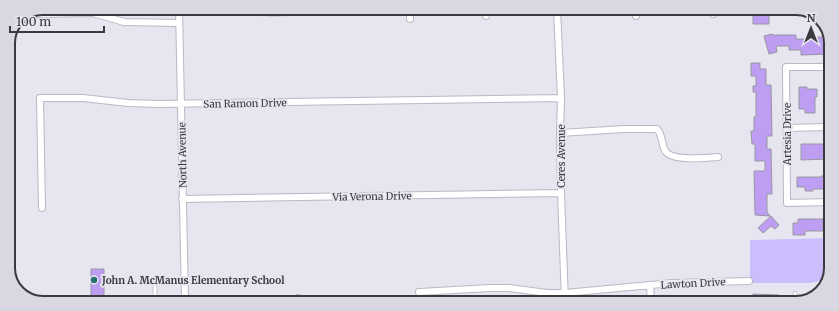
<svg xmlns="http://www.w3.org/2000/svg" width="839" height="311" viewBox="0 0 839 311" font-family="Merriweather,serif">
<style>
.green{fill:#ccbefd}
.building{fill:#bd9ef2;stroke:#99969f}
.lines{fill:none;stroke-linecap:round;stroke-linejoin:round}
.service-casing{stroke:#bab8c2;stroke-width:4.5}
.minor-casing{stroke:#bab8c2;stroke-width:8}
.service{stroke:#fff;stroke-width:3}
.minor{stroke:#fff;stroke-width:6}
.poi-dot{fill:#27726f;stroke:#e7e6f0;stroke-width:1.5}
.labels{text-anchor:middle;stroke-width:4;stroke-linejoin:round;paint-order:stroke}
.street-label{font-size:10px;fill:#3a393d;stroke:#e7e6f0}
.poi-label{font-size:10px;font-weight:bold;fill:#3a393d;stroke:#e7e6f0;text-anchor:start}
.rim{fill:none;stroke:#3a393d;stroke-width:2}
</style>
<rect width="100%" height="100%" fill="#e7e6f0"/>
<!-- green -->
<path class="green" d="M829,238V279L810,283H750V240Z"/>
<!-- building -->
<path class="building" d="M753,10H769V24H753Z
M772,34L773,35H796V39H818V37H826V47H829V54L801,55V50H789V46H776L777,52L769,54L764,36Z
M751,63H760V69H766V85H771L772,136H767V149H771L772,194H767V212L770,216L755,215L754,171H765V161H755V144H752L751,131H754V117H756V92H753V86H756V76H751Z
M799,87H807V89H817V97H815V113H805V109H799Z
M801,144H825V150H829V159L801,160Z
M821,176H830V189H813V191H805V187H797V177H821Z
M771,216L779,225L775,229L771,226L763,233L758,228Z
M798,219H823V231H805V235H793V223H798Z
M91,269H104V301H91Z
M753,294L779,295V301H774V303H753Z"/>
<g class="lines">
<!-- service casing -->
<g class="service-casing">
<path id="service" d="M155,282V301
M795,293L796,303"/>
</g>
<!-- minor casing -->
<g class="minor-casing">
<path id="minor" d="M179,8L185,301
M240,8C266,16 297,11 325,10
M410,9V19
M486,9V16
M557,9L561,98L560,133L561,193L565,302
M636,10V16
M713,10V14
M38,14L93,13L124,22L179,23
M787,128L830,127
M560,133L624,129H657C663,135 661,145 666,152C673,161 708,158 718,157
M182,199L561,193
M830,202L787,203L786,67H831
M42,208L40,98H83L128,103L159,104L561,98
M650,285L651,303
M419,292L490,288H509L547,293H565L672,283L749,281
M297,302L298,298"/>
</g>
<!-- service -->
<use href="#service" class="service"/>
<!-- minor -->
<use href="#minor" class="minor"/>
</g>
<!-- markers -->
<circle class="poi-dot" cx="94" cy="280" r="4"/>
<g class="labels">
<!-- street labels -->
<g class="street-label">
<text transform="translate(245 103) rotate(-1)" y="4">San Ramon Drive</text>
<text transform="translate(787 134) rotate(-90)" y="4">Artesia Drive</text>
<text transform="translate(182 155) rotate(-91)" y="4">North Avenue</text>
<text transform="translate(561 156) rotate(-90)" y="4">Ceres Avenue</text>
<text transform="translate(372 196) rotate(-1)" y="4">Via Verona Drive</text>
<text transform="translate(693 283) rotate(-3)" y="4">Lawton Drive</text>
</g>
<!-- poi labels -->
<g class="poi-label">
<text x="102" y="284">John A. McManus Elementary School</text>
</g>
</g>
<!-- crop -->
<path d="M0 0H839V311H0ZM43 15H796A28 28 0 0 1 824 43V268A28 28 0 0 1 796 296H43A28 28 0 0 1 15 268V43A28 28 0 0 1 43 15Z" fill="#d9d8e2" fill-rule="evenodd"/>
<path class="rim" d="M43 15H796A28 28 0 0 1 824 43V268A28 28 0 0 1 796 296H43A28 28 0 0 1 15 268V43A28 28 0 0 1 43 15Z"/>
<!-- north arrow -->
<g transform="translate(811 28)" stroke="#e7e6f0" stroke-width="3" paint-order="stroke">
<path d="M0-3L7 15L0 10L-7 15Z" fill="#3a393d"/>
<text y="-6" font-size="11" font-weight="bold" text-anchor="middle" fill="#3a393d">N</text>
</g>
<!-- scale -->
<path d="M10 26v6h94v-6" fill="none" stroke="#3a393d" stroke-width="2"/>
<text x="16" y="26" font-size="12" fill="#3a393d" stroke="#e7e6f0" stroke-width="3" paint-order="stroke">100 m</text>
</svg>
